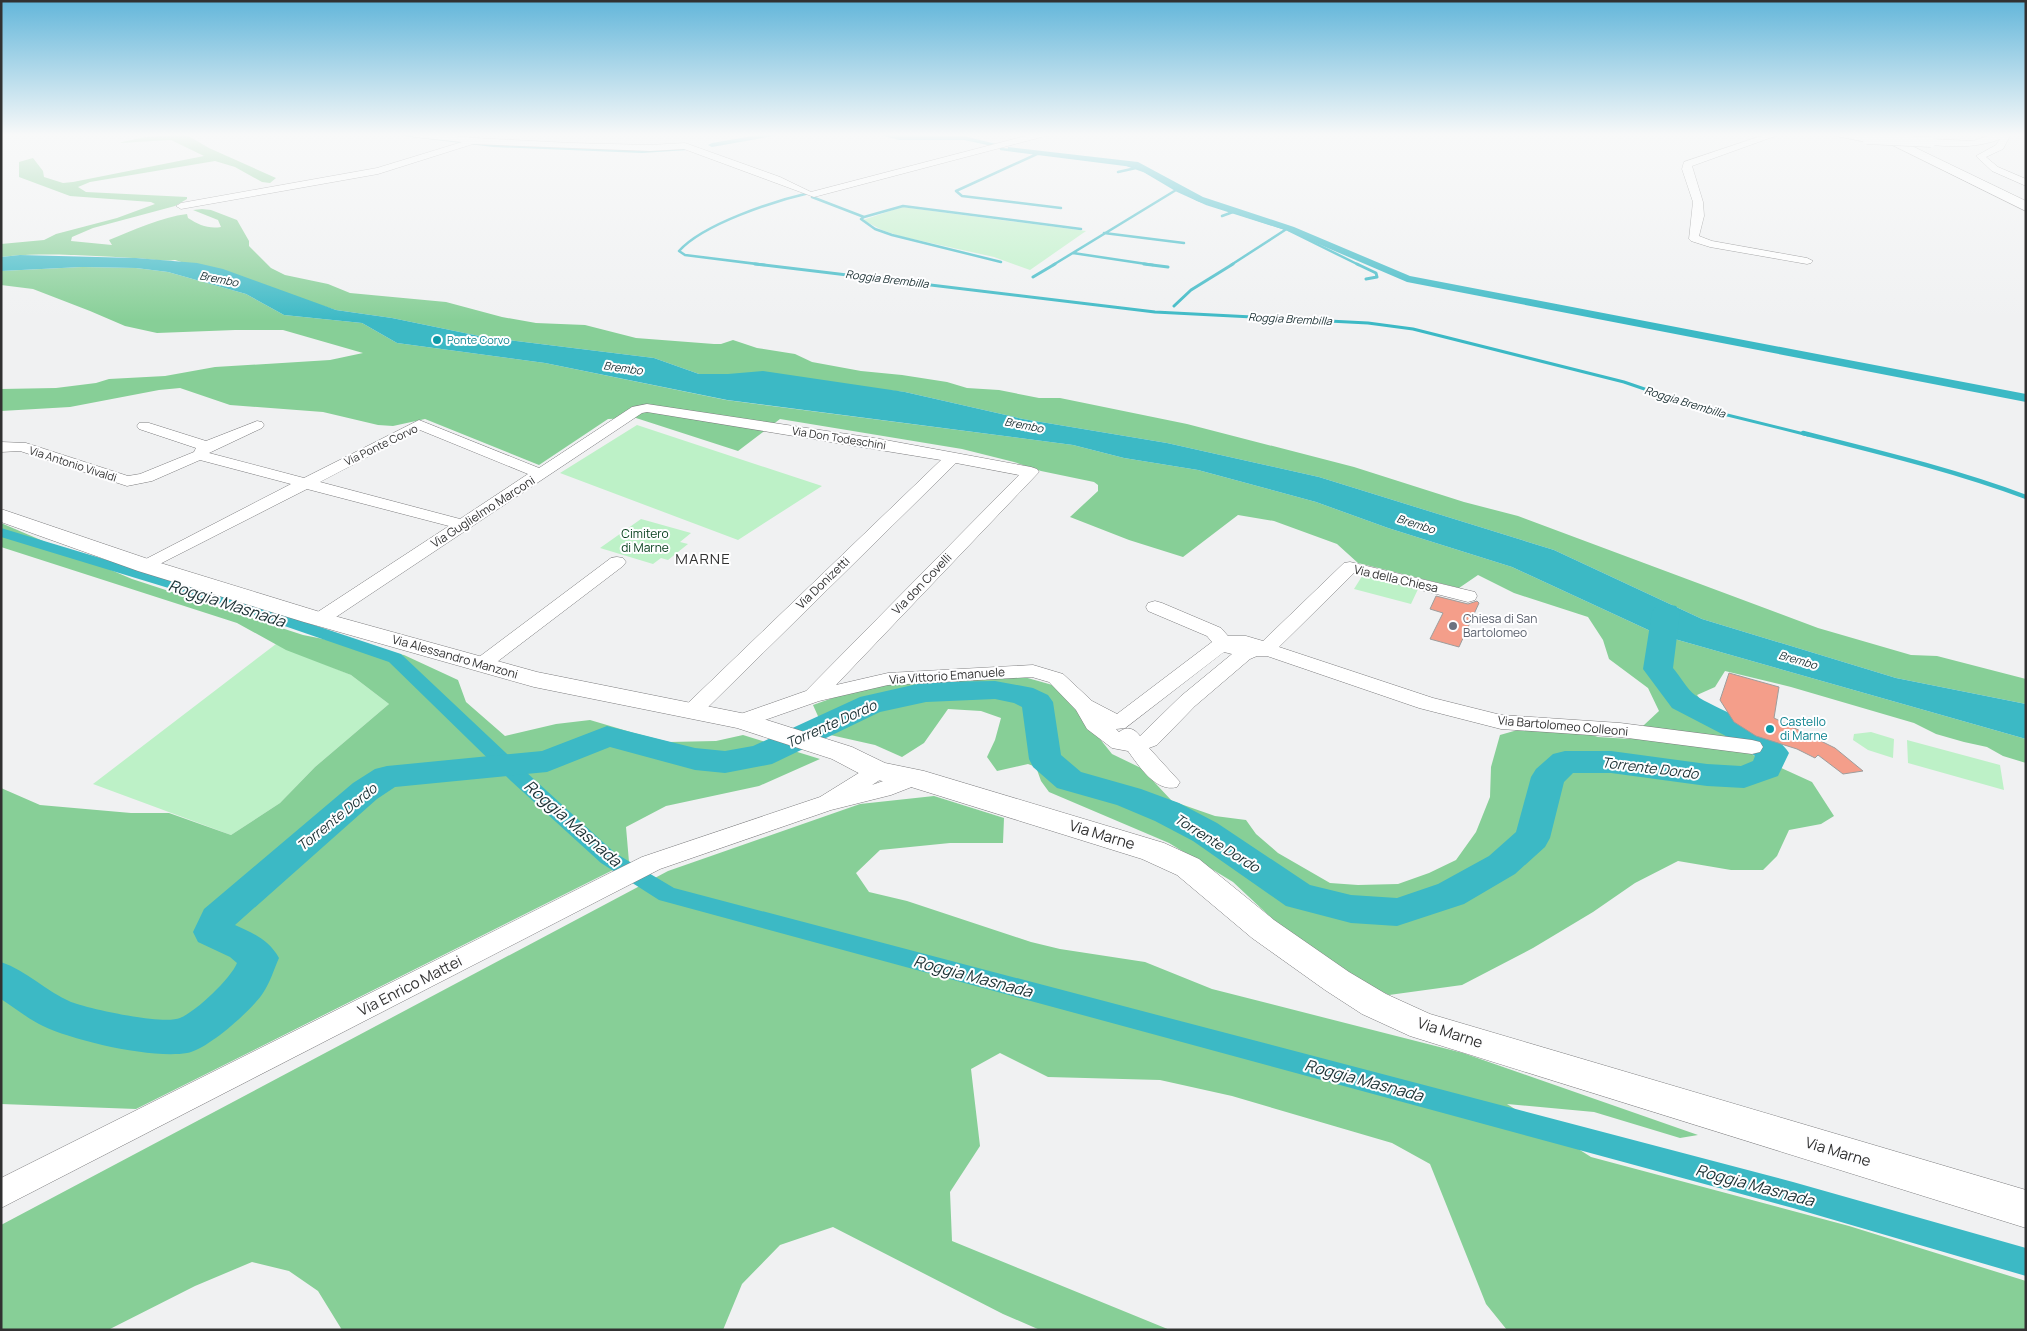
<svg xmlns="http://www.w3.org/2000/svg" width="2027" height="1331" viewBox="0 0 2027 1331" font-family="Manrope,sans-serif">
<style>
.green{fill:#bdf1c7}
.forest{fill:#87cf97}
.water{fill:#3cb9c5}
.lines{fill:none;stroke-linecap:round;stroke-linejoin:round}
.stream-far2{stroke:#3cb9c5;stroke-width:2.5}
.stream-far1{stroke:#3cb9c5;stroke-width:3}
.stream{stroke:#3cb9c5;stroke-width:4.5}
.canal{fill:#3cb9c5;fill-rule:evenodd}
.river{fill:#3cb9c5;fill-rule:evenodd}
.building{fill:#f49e8a;stroke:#9e9d9c}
.minor-casing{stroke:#7d7d7f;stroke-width:1}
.tertiary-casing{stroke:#7d7d7f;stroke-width:1}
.motorway-casing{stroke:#7d7d7f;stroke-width:1}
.minor{fill:#fff;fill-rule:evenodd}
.tertiary{fill:#fff;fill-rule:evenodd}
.motorway{fill:#fff;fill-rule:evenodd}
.minor-bridge-casing{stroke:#7d7d7f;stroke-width:11;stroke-linecap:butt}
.minor-bridge{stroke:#fff;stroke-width:10}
.culture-dot{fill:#0f9aa8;stroke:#fefeff;stroke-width:2}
.worship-dot{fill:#6b7280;stroke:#fefeff;stroke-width:2}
.labels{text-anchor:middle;stroke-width:4;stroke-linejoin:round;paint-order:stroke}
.far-water-label{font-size:11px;font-style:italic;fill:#1b3033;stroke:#fefeff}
.far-culture-label{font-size:11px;fill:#0d838f;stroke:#fefeff;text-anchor:start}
.far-street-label{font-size:11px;fill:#313131;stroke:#fefeff}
.street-label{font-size:12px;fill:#313131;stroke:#fefeff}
.park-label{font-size:12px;fill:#003a17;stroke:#fefeff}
.worship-label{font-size:12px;fill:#5b616d;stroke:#fefeff;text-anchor:start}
.culture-label{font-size:12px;fill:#0d838f;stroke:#fefeff;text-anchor:start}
.water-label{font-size:14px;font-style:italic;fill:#1b3033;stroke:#fefeff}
.quarter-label{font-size:15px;letter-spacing:1px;fill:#313131;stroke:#fefeff}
.near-street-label{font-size:15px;fill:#313131;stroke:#fefeff}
.near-water-label{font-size:16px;font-style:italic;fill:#1b3033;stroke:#fefeff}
</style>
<rect width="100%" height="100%" fill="#f0f1f2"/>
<!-- green -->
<path class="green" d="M902,207L1086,231L1030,270L994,257L899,236L882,230L863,220Z
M637,425L822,486L738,540L560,473Z
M641,519L691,533L680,542L688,544L668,560L661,558L653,564L600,548Z
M1364,573L1419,587L1411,604L1354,589Z
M276,644L351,675L389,704L315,767L280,803L231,835L93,784Z
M1871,732L1894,739L1893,758L1868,750L1853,740L1854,734Z
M1907,740L2000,765L2004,790L1908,763Z"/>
<!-- forest -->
<path class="forest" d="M185,134L209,148L276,178L270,183L262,182L235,167L215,161L90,182L78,187L86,192L187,197V199L175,206L93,228L72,237L71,241L112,245L109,240C133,230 162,217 187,214L188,218C199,225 208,229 221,227L218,220L193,210L202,209L211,210L237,220L249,241V246L271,268L285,275L328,284L350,293L446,302L502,317L536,323L585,325L636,338L714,344H721L733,340L757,348L795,354L812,362L861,371L902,375L947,382L967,388L999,390L1039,398H1060L1187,424L1354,467L1464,502L1518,516L1818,628L1911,655L1937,656L2026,679V704L1896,678L1702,619L1554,550L1319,477L1167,443L1023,419L905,392L728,374H699L654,358L484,337L392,318L336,310L175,260C161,262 147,258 133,258C89,256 45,252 1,257V244L44,240L56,234L117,218L155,204L151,202L70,196L19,177V162L33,158L43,171L44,177L63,183L73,182L204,156L171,140L118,143L145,137Z
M82,267L136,268L168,272L246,294L284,315L362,323L397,343L545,363L726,400L1073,445L1124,458L1198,470L1316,502L1388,528L1512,567L1657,634L2026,739V763L2003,756L1987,747L1964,742L1936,734L1914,723L1791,687L1725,671L1715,687L1697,695L1718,724L1741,741L1753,755L1812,782L1834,816L1821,824L1789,830L1777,856L1763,870H1731L1678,861L1635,883L1593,912L1533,948L1462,985L1389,995L1333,969L1278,924L1233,882L1169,843L1049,792L1041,781L1036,767L1028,764L997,771L987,757L995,740L1001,718L981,711L948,709L924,743L902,757L875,745L826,734L813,705L841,695L897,682L1013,674L1056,686L1078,703L1096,734L1112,754L1141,768L1172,801L1215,816L1246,820L1256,834L1278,853L1330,883L1358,885L1398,884L1429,873L1456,860L1476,832L1490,797L1491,767L1500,735L1521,729L1568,727L1598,737L1629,739L1659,711L1648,688L1609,659L1603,640L1588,617L1514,593L1478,575L1459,588L1358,563L1337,544L1274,521L1238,515L1183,557L1129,540L1070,517L1098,491V485L1094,482L1041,471L1014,462L962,449L780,419L738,451L636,418L608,419L539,465L425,419L393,426L378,425L323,412L230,405L180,388L159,390L70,407L1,411V389L56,388L96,383L109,379L165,376L215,367L330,360L363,353L283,330H235L157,333L125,326L90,311L33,289L1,285V271Z
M1,523L132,579L303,635L404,655L458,680L466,702L505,736L556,724L590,720L634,733L669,742L716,741L743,735L820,759L759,786L666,806L626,827L629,862L136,1109L1,1104V788L40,805L131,813H169L231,835L280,803L315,767L389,704L351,675L286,650L237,623L1,547Z
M934,796L1004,818L1003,843H950L880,850L856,873L869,892L907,901L1031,942L1060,949L1145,962L1212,989L1463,1053L1698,1135L1680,1138L1594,1112L1507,1104L1591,1157L1849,1226L2026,1281V1330H1507L1486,1304L1430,1164L1392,1143L1232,1096L1160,1080L1048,1077L1000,1053L971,1069L980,1146L950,1192L952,1241L1170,1330H1040L1003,1314L833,1227L780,1245L742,1284L723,1330H342L318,1291L289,1271L252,1262L195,1286L108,1330H1V1225L668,871L860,804Z"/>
<!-- water -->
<path class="water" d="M20,255L136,258L197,263L223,269L336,310L392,318L484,337L654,358L699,374H728L763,371L905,392L1023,419L1167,443L1319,477L1554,550L1702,619L1896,678L2026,704V739L1657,634L1512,567L1388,528L1316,502L1198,470L1124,458L1073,445L727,400L545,363L397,343L362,323L284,315L246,294L168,272L136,268L82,267L1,271V257Z"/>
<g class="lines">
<!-- stream-far2 -->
<path class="stream-far2" d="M1001,149L1127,165L1144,171L1176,190
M1037,154L956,191L962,196L1061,208
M1118,172L1136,168
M812,197L864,217L903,206L1081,229
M1222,216L1233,212
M864,217L861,219L875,229L892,235L1001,262
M1104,233L1184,243
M1073,253L1153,265
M765,265L685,255L679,251C703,224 774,201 809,193
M1053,265L1176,190L1207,204L1286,229L1359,265
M1231,265L1285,230"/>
<!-- stream-far1 -->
<path class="stream-far1" d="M755,264L1155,312L1368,323L1413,329L1624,382L1703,409L1808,435
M1144,264L1168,267
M1357,264L1376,273L1377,277L1366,279
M1033,277L1055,264
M1174,306L1191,290L1233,264"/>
<!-- stream -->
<path class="stream" d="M1803,433C1878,452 1953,470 2026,497"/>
<!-- canal -->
<path class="canal" d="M388,134C424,134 459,141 494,143C559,147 624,150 688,146L692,148L688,150L642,153L493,147Z
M764,134H785L712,147L708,145L712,143Z
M876,134L964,136L996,144L992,146L964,140H899Z
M1008,147L1138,162L1203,197L1294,227L1410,276L2026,394V402L1407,282L1288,231L1197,201L1133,166L1011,151H1008Z
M1,528L233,598L401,654L525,771L615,853L674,888L1793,1182L2026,1248V1276L1793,1208L659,900L601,863L511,781L389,662L221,604L1,537Z"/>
<!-- river -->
<path class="river" d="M1666,604L1676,606L1680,612L1673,668C1680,676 1687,689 1695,695C1720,712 1773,727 1789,753L1778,776L1744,788L1707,786L1611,773H1573L1564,782L1550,838L1545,847L1515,874L1464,904L1397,926L1351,923L1286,906L1193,841L1155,821L1117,805L1057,788L1033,767L1029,759L1022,707L1014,703L995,699L926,702L880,712L772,764L725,773L695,770L610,747L547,772L395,787L377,799L235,925C253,933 269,940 279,958C274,969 270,983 263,993C252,1010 207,1050 187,1053C152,1059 74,1041 43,1026C28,1019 15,1008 1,999V962C27,971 46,991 71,1002C89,1009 163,1025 180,1018C197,1011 231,978 237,963L230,957L198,942L193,932L204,909L353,783L375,769L387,766L542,751L607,726L695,748L725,751L753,746L860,697L926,682L995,681L1033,688L1048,695L1053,702L1061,755L1081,772L1141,789L1179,803L1217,823L1310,885L1351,895L1397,898L1438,884L1489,856L1516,832L1531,777L1536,769L1553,754L1565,751H1611L1707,764L1741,766L1753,761L1755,756L1724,735L1672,708L1643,669L1652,612L1656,606Z"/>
</g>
<!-- building -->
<path class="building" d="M1436,596L1468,604L1477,601L1479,603L1459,647L1430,639L1443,613L1430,609Z
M1729,673L1779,687L1774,718L1835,748L1863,771L1843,774L1818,755L1815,758L1797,749L1756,736L1734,722L1720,700Z"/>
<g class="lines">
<!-- minor casing -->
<g class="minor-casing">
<path id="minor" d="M410,134H440L474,138L571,143L650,145L685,143L780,177L811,192L1033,134H1053L814,197L684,149L650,151L473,144L378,174L181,209L176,206L181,203L377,168L462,142L414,137Z
M1767,134H1781L1692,166L1703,202L1704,216L1699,236L1712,241L1807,258L1813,261L1811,263L1807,264L1710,247L1691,241L1689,239L1693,202L1682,169L1684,162Z
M1826,134C1839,134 1861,131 1871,139L1867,142Z
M1993,134H2011L2003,149L1986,157L1998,167L2026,179V186L1992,171L1976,156L1996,145L2000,139C1977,148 1955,147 1931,145L1927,142L1931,139L1973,141Z
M647,404L880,439L1031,467L1037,469L1039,472L836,685L888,673L1033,665L1063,674L1092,701L1117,714L1212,642L1207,636L1148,611L1146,607L1148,603L1155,601L1162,603L1221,628L1228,636H1246L1263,641L1344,563L1350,562L1475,592L1477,596L1475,600L1468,602L1354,573L1279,647L1433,698L1501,715L1620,723L1752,740L1760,742L1763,747L1760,752L1752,754L1620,737L1501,729L1419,708L1267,656H1257L1250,659L1195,706L1157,745L1149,748L1180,782L1177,787C1156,793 1139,766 1128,751L1112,748L1087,729L1076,710L1049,682L1032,677L888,685L819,701L742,728L735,726L731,721L735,716L806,691L1019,475L956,463L700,715L693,717L686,715L683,710L686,705L941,460L647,412L642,413L327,623L320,625L313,623L310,619L313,615L449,526L307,489L146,571L140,570L137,566L140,562L291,484L200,460L152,481L127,486L20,451L1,452V442L26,443L128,476L140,474L194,452L196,448L139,429L137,426L139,423H149L206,441L257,421L262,422L264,425L262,428L209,453L304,478L419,420L539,468L632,407ZM420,430L528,474L460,519L320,482ZM1224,652L1232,654L1181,696L1141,735L1140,736C1134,728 1127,726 1119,732L1116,729L1125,728Z
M617,557L623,558L626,562L623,566L489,668L482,670L475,668L472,664L475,660L611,558Z
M878,764L886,766L889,771L886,776L872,785L914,770L922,773L925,778L922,783L891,795L831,810L660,869L1,1208V1178L642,857L820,797L870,766Z"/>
</g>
<!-- tertiary casing -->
<g class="tertiary-casing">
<path id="tertiary" d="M1,509L154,561L320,612L537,672L751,715L852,747L885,763L924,771L1164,843L1199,859L1274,920L1349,972L1386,994L1430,1014L2026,1190V1228L1410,1036L1362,1014L1325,990L1252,938L1177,875L1142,859L911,787L868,778L832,759L737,728L534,687L304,622L138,571L1,522Z"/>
</g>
<!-- motorway casing -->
<g class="motorway-casing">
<path id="motorway" d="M1870,134H1887L2026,201V211Z"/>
</g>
<!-- minor -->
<use href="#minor" class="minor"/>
<!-- tertiary -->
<use href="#tertiary" class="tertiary"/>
<!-- motorway -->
<use href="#motorway" class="motorway"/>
<!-- minor-bridge casing -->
<g class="minor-bridge-casing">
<path id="minor-bridge" d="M1867,139L1931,142"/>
</g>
<!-- minor-bridge -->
<use href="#minor-bridge" class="minor-bridge"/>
</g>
<!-- sky -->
<linearGradient id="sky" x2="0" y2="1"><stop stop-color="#63b6da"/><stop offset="0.42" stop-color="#f8f9f9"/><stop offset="1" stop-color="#f8f9f9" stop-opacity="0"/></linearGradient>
<rect width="2027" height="321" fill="url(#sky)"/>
<!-- markers -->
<g class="culture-dot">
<circle cx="437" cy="340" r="5"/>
<circle cx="1770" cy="729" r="5"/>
</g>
<circle class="worship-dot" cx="1453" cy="626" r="5"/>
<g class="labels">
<!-- far-water labels -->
<g class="far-water-label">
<text transform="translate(219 279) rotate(11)" y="4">Brembo</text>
<text transform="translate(887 279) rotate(7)" y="4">Roggia Brembilla</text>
<text transform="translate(1290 319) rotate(3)" y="4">Roggia Brembilla</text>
<text transform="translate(623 368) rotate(8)" y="4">Brembo</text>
<text transform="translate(1685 402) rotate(17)" y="4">Roggia Brembilla</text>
<text transform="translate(1024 425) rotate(11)" y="4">Brembo</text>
<text transform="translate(1416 524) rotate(18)" y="4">Brembo</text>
<text transform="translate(1798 660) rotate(16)" y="4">Brembo</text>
</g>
<!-- far-culture labels -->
<g class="far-culture-label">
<text x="447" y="344">Ponte Corvo</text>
</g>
<!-- far-street labels -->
<g class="far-street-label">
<text transform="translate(839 438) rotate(9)" y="4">Via Don Todeschini</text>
<text transform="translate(381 445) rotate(-26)" y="4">Via Ponte Corvo</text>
<text transform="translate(73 464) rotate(18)" y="4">Via Antonio Vivaldi</text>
</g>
<!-- street labels -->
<g class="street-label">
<text transform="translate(483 512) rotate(-33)" y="4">Via Guglielmo Marconi</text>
<text transform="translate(1396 579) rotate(13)" y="4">Via della Chiesa</text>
<text transform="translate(823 583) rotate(-44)" y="4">Via Donizetti</text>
<text transform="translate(922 584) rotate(-46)" y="4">Via don Covelli</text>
<text transform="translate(455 657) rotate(16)" y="4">Via Alessandro Manzoni</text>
<text transform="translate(947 676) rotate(-4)" y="4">Via Vittorio Emanuele</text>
<text transform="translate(1563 726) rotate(5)" y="4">Via Bartolomeo Colleoni</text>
</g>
<!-- park labels -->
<g class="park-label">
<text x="645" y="538">Cimitero<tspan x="645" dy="14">di Marne</tspan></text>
</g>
<!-- worship labels -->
<g class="worship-label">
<text x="1463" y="623">Chiesa di San<tspan x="1463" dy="14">Bartolomeo</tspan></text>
</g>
<!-- culture labels -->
<g class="culture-label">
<text x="1780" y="726">Castello<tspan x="1780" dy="14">di Marne</tspan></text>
</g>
<!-- water labels -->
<g class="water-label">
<text transform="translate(831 724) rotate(-24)" y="5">Torrente Dordo</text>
<text transform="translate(1650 768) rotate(7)" y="5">Torrente Dordo</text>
<text transform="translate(337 817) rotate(-39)" y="5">Torrente Dordo</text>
<text transform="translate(1217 843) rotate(32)" y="5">Torrente Dordo</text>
</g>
<!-- quarter labels -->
<g class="quarter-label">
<text x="703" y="564">MARNE</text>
</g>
<!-- near-street labels -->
<g class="near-street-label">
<text transform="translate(1102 835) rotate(17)" y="5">Via Marne</text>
<text transform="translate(410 986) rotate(-27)" y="5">Via Enrico Mattei</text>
<text transform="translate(1450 1033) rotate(18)" y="5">Via Marne</text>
<text transform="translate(1838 1152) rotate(17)" y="5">Via Marne</text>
</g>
<!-- near-water labels -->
<g class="near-water-label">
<text transform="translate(227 603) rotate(18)" y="6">Roggia Masnada</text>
<text transform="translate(573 823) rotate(41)" y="6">Roggia Masnada</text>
<text transform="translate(973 976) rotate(15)" y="6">Roggia Masnada</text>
<text transform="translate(1364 1080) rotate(15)" y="6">Roggia Masnada</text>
<text transform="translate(1755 1185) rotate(15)" y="6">Roggia Masnada</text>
</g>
</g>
<!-- border -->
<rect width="2027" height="1331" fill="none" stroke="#313131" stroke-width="5"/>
</svg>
